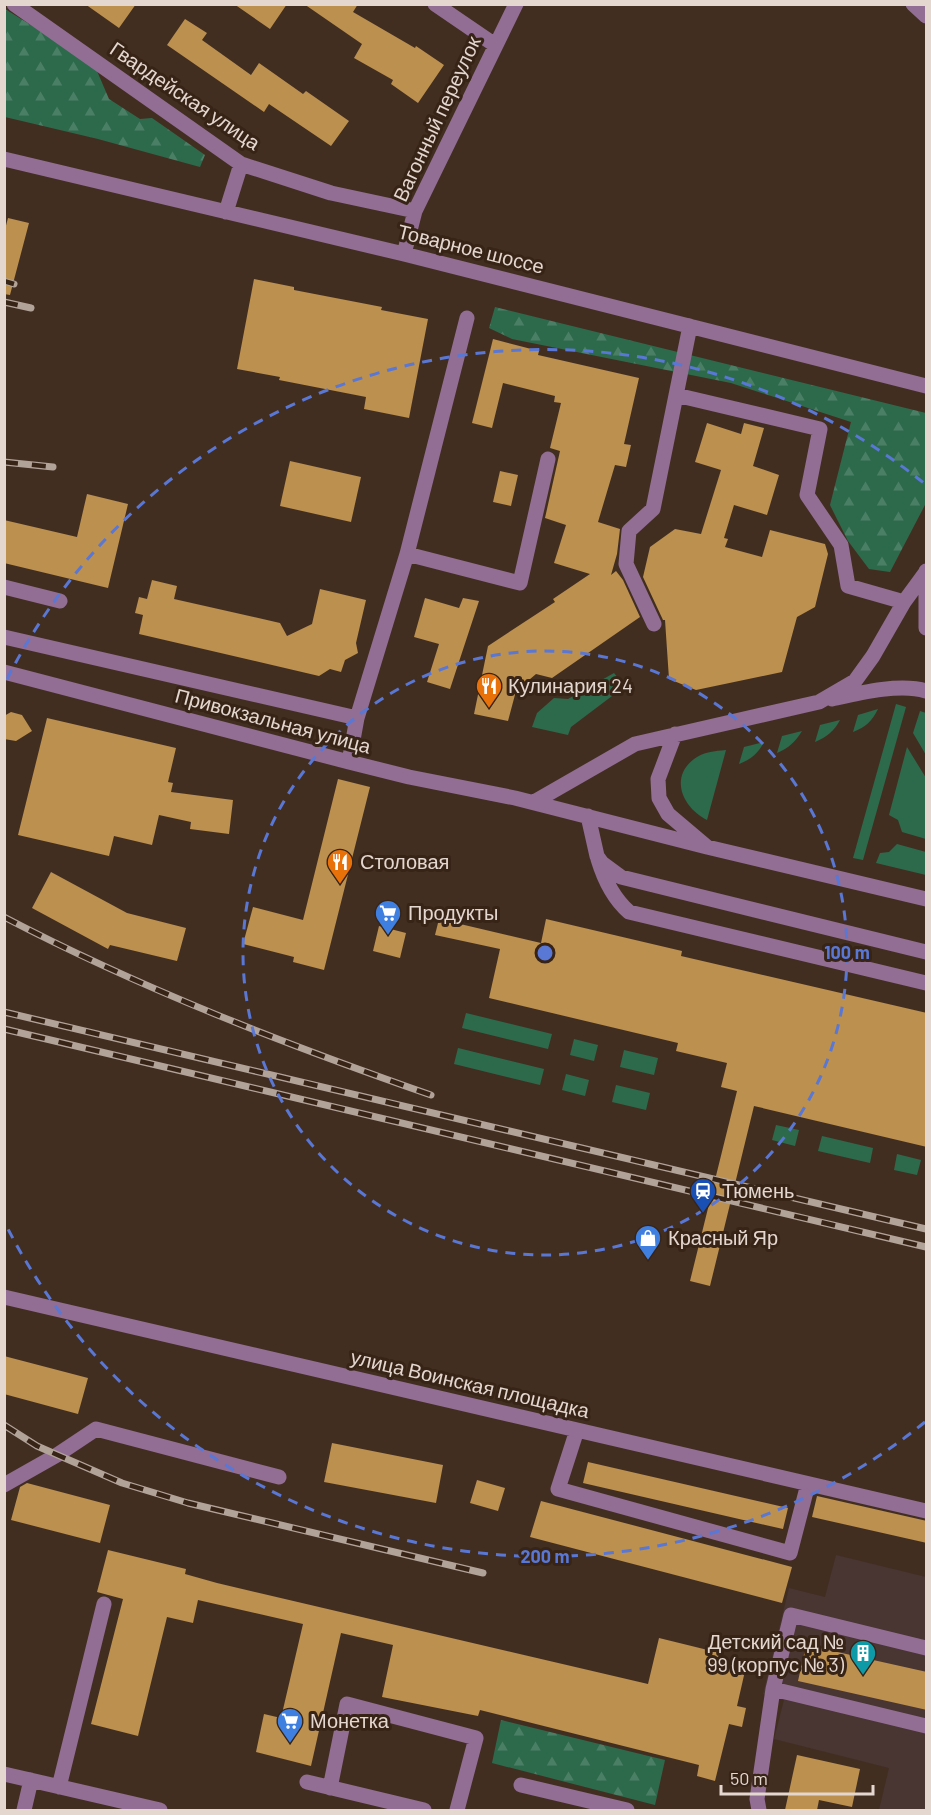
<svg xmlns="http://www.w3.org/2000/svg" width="931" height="1815" viewBox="0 0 931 1815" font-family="Barlow,sans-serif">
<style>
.education{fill:#493532}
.green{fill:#2d6a4c}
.forest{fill:url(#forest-firs)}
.building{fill:#bc904f}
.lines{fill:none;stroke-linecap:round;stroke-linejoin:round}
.minor{stroke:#926e94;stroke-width:15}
.rail-casing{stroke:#b2a399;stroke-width:7}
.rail{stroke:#372417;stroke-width:4.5;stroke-dasharray:14;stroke-linecap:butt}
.ring{fill:none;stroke:#5977d5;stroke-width:3;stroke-dasharray:10 8}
.labels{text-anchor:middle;stroke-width:6;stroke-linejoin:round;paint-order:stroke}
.street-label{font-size:20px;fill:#e4d7cf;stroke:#372417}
.poi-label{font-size:20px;fill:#e4d7cf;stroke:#372417;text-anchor:start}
.centre{fill:#5977d5;stroke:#372417;stroke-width:3}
.ring-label{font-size:18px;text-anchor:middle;font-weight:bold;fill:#5977d5;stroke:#372417;stroke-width:6;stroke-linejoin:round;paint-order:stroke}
</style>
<defs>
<pattern id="forest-firs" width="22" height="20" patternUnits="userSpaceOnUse" patternTransform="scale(1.5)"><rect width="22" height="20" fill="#2d6a4c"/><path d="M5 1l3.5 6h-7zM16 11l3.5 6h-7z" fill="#4b7f65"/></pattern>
</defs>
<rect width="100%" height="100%" fill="#422e21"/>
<!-- education -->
<path class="education" d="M836,1555L926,1577V1810H879L889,1768L774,1739L784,1700L763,1694L789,1588L825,1597Z"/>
<!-- green -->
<path class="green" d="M614,673L621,682L616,693L571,727L568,735L532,727L537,713L554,698L568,699Z
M896,704L906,707L863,860L853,858Z
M878,709C872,721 866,727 853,732L858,715Z
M920,711L926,713V755L913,733Z
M840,720C834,731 827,737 815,742L820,725Z
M802,731C795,742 789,748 777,753L782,736Z
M764,742C758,753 752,759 739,764L744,747Z
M907,747L926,778V839L902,832L898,820L889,815Z
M726,750L707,820C683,808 669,778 694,759C703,752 715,751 726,750Z
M897,844L926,852V875L876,863L880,853L889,852Z
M466,1013L552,1034L548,1049L462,1028Z
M574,1039L598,1045L594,1061L570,1055Z
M458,1048L544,1069L540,1085L454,1064Z
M624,1050L658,1058L654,1075L620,1067Z
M566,1074L589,1080L585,1096L562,1090Z
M616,1085L650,1093L646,1110L612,1102Z
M776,1125L799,1130L795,1146L772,1140Z
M822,1136L873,1148L870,1163L818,1151Z
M897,1154L921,1160L917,1175L894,1170Z"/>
<!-- forest -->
<path class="forest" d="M5,9L94,64L109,99L140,119L152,118L205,155L200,167L98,139L5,117Z
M495,307L926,413V503L890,572L869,569L848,541L830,505L851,422L731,383L512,339L489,328Z
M501,1720L665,1760L655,1805L492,1763Z"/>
<!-- building -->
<path class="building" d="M85,4H136L119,28Z
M234,4H287L270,29Z
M304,4H358L353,12L415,48L416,46L444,65L418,103L391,84L393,80L354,58L362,44Z
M185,19L207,33L202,40L251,75L259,63L303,94L306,91L349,121L331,146L269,104L264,112L167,45Z
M8,218L29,223L10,295L4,294V233Z
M254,279L294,287V290L382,307L381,310L428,319L409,418L364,409L366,397L279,380L280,377L237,369Z
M493,339L539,351L538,355L639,378L624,444L631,445L626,467L615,465L598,522L620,529L617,554L611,575L616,571L623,580L640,617L552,678L536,674L516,691L508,721L474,714L488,646L555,602L553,599L590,574L554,563L566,525L545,518L560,451L550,448L561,403L554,402L555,396L503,383L492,428L472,423Z
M707,423L741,434L744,423L764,428L753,466L779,475L767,515L734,505L724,538L728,539L725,547L762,557L770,530L825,544L828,554L815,607L797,617L782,672L696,690L669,679L665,620H663L643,577L650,547L675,529L701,534L721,470L695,462Z
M290,461L361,477L351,522L280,506Z
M500,471L518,475L511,506L493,502Z
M87,494L128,504L108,588L4,563V520L77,537Z
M152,580L177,586L174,599L280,623L287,636L312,624L320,589L366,600L356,643L358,653L345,660L341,672L330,669L319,676L139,634L143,615L135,613L139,597L147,599Z
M425,598L459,608L463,598L479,601L450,689L427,682L439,644L414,637Z
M11,712L22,715L32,731L16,741L4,739V716Z
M47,718L176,748L168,782L173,783L171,792L233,800L229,834L190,829L191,822L159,815L152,845L114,836L109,856L18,835Z
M338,779L370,787L324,970L293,962L294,957L243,944L253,907L303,920Z
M51,872L127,913L186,928L177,961L110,945L108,949L32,908Z
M439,919L541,943L546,919L682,951L681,956L927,1013V1147L754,1106L710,1286L690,1281L737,1091L721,1087L727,1063L676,1051L678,1043L489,998L500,949L435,935Z
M379,926L406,933L400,958L373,951Z
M4,1356L88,1378L78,1414L4,1394Z
M332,1443L443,1465L436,1503L324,1482Z
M588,1462L788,1508L783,1529L583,1483Z
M477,1480L505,1488L498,1511L470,1503Z
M27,1483L110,1505L100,1543L11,1520L20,1487Z
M817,1496L927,1521V1543L812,1517Z
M541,1501L792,1567L782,1603L530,1537Z
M108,1550L186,1569L185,1574L217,1583L648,1684L659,1638L720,1653L717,1664L745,1671L737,1706L746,1708L742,1727L729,1724L715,1781L697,1776L699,1765L480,1710L478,1716L382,1697L393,1645L341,1633L311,1766L256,1752L264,1714L281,1718L303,1624L198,1600L193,1623L167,1617L138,1736L91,1724L123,1599L97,1592Z
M806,1645L927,1672V1710L798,1681Z
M797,1755L860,1769L852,1807L819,1800L817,1810H785Z"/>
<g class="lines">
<!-- minor -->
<path class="minor" d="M14,4L241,164L331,193L415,211
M435,4L495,45
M913,4L926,16
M4,159L404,254L926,386
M226,212L241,164
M404,254L415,211L516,4
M676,395L820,429L807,495L841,545L848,586L904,602
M407,554L520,583L548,459
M926,571V628
M4,587L60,601
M654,624L626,564L629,531L653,509L690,326
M4,637L357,718
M4,672L349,762L409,777L515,798L707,847
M832,699C859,693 900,683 926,691
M675,734L658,779L659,798L668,814L707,847L926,899
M349,762L357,718L407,554L467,318
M534,802L635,744L819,702L855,681L873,656L904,602L926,572
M588,816L597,856L602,863L621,877L926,952
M598,859C604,879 613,898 629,912L926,983
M4,1297L926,1511
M577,1430L558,1489L790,1553L808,1484
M4,1485L57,1455L96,1429L279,1477
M773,1689L926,1726
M4,1774L160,1810
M307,1782L424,1810
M521,1785L627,1810
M59,1787L104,1604
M330,1788L347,1704L476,1738L457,1810
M24,1810L31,1780
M759,1810L757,1799L773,1689L791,1615L926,1648"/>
<!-- rail casing -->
<g class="rail-casing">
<path id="rail" d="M4,281L14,284
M4,302L31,308
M4,462L53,467
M4,917C142,989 285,1044 431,1095
M4,1012L926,1229
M4,1029L926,1247
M4,1425L37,1446L122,1483L188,1503L483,1573"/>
</g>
<!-- rail -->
<use href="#rail" class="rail"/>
</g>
<!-- distance rings -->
<g class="ring">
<circle cx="545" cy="953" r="302"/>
<path d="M925 1422A604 604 0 0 1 7 1227M7 679A604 604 0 0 1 925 484"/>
</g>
<!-- icons -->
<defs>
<g id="restaurant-pin" transform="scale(1.35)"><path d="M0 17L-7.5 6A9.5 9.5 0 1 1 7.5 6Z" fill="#e8710a" stroke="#372417"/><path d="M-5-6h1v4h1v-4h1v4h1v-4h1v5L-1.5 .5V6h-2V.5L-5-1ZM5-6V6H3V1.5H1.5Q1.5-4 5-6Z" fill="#fff"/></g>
<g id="supermarket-pin" transform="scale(1.35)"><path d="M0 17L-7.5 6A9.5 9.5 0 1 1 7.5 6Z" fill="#3f7fe0" stroke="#372417"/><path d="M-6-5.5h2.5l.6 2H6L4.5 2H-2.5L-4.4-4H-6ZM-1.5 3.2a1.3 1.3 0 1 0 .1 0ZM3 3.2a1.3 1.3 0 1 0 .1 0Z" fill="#fff"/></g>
<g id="station-pin" transform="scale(1.35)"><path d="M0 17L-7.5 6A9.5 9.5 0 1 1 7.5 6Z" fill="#1a4fb4" stroke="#372417"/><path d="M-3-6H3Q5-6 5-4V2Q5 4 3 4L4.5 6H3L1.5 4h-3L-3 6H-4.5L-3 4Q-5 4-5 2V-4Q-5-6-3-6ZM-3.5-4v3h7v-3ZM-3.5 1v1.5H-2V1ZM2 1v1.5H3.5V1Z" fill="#fff"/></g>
<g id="shop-pin" transform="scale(1.35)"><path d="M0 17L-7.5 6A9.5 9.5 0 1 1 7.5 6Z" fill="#3f7fe0" stroke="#372417"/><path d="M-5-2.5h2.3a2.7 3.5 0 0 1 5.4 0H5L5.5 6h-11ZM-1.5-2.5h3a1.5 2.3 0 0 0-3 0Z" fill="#fff"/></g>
<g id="building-pin" transform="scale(1.35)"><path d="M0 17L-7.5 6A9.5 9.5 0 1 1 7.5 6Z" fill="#0f9aa8" stroke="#372417"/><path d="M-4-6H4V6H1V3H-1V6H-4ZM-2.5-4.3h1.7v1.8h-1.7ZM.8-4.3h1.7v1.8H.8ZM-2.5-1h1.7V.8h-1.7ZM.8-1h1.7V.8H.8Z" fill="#fff"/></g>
</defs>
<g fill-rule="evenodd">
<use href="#restaurant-pin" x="489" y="686"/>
<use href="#restaurant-pin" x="340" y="862"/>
<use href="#supermarket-pin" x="388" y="913"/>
<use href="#station-pin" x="703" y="1191"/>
<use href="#shop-pin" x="648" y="1238"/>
<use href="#building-pin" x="863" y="1653"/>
<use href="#supermarket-pin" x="290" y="1721"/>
</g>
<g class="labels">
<!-- street labels -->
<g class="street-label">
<text transform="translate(185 96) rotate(34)" y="7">Гвардейская улица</text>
<text transform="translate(437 119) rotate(-65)" y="7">Вагонный переулок</text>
<text transform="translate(471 249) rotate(14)" y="7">Товарное шоссе</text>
<text transform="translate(273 721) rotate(15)" y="7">Привокзальная улица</text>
<text transform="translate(470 1384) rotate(13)" y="7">улица Воинская площадка</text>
</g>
<!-- poi labels -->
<g class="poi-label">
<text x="508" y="693">Кулинария 24</text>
<text x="360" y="869">Столовая</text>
<text x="408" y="920">Продукты</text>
<text x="722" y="1198">Тюмень</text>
<text x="668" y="1245">Красный Яр</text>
<text x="844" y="1649" text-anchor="end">Детский сад №<tspan x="844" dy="23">99 (корпус № 3)</tspan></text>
<text x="310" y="1728">Монетка</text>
</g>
</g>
<circle cx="545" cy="953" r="9" class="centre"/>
<g class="ring-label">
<text x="847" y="959">100 m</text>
<text x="545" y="1563">200 m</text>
</g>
<!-- border -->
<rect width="931" height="1815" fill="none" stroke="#e4d7cf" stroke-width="12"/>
<!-- scale -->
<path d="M721 1785v9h152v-9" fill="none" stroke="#e4d7cf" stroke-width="3"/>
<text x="730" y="1785" font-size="18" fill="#e4d7cf" stroke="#372417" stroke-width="4.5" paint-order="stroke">50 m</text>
</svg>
